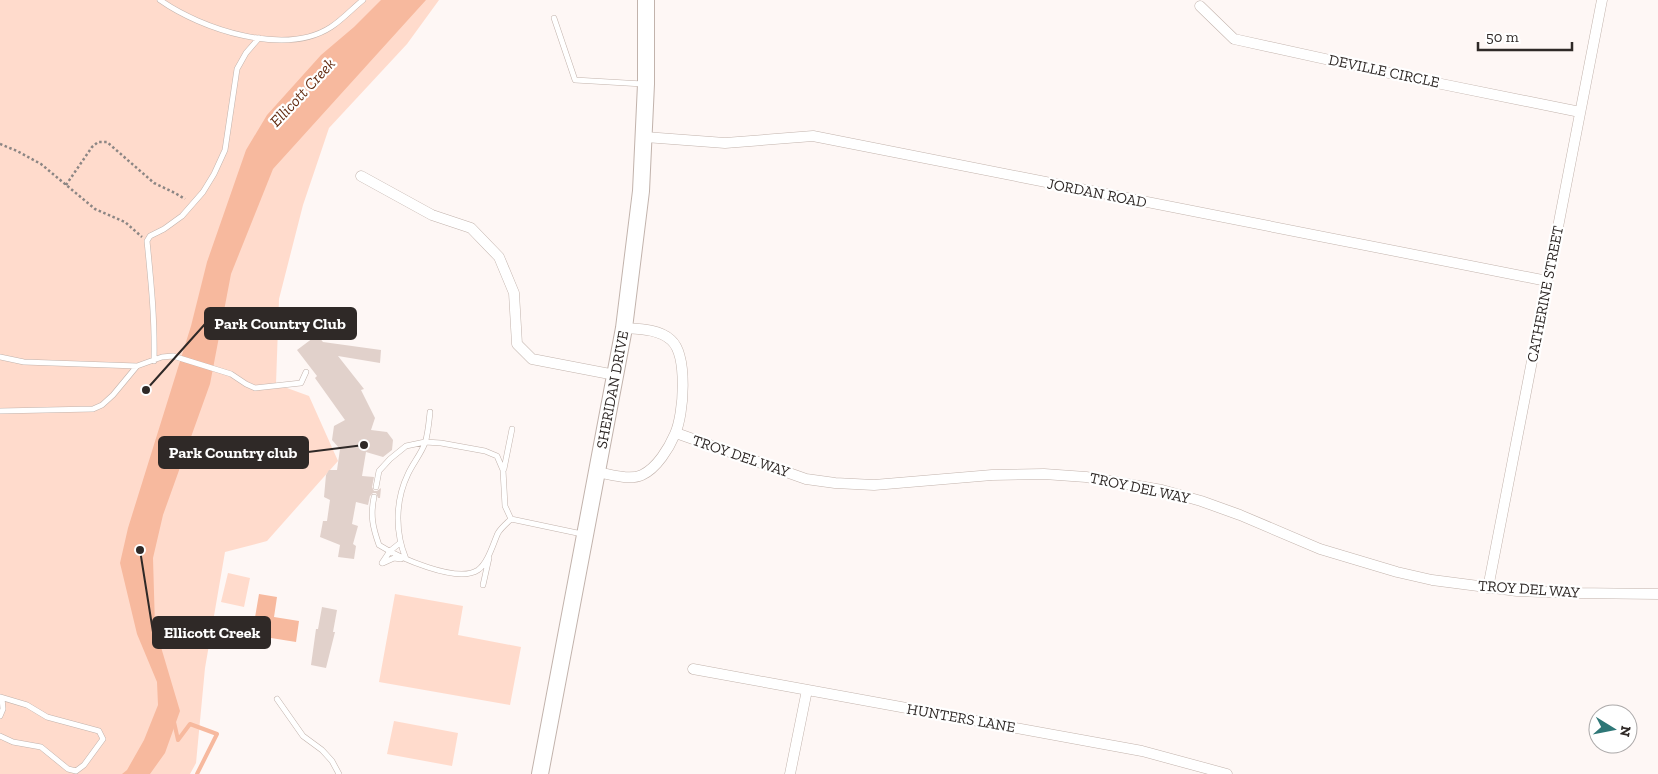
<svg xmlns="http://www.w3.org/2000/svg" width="1658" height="774" viewBox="0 0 1658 774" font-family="'Zilla Slab',serif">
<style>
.green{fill:#ffdbcc}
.water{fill:#f7b99e}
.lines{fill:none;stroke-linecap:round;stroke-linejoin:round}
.stream{stroke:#f7b99e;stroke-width:4}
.building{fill:#e1d1cb}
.service-casing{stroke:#c2b3ac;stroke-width:6}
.minor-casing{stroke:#c2b3ac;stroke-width:11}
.primary-casing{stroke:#c2b3ac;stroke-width:18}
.path{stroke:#8c8684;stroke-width:2.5;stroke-dasharray:2.5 2.5;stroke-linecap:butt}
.service{stroke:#fff;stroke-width:5}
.minor{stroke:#fff;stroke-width:10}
.primary{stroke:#fff;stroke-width:16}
.labels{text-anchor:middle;stroke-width:4.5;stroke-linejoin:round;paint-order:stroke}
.street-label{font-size:15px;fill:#2f2927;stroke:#fff}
.water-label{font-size:16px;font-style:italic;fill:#622a0f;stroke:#fff}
.leader{fill:none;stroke:#2f2927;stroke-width:2}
.callout-dot{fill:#2f2927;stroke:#fff;stroke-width:2}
.callout{fill:#2f2927;stroke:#2f2927;stroke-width:2}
.callout-label{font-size:16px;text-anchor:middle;font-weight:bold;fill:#fff}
</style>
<rect width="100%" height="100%" fill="#fef7f5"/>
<!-- green -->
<path class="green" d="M0,0H439L407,44L329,128L303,205L279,299L276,384L309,396L338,461L267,541L225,552L205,668L196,763L190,774H0Z
M228,573L250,578L244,607L221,602Z
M395,594L463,606L458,635L521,647L510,705L379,682Z
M394,721L458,733L452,766L387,754Z"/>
<!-- water -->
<path class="water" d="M381,0H426L273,169L231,274L210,384L163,515L153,558L155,627L180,711L165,753L150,774H122L127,770L144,740L158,705L157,682L137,634L120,563L128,528L191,326L207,262L246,150L267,115L321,55L354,27Z
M259,594L277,597L274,617L299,621L296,642L252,635Z"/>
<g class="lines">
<!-- stream -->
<path class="stream" d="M174,722L178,740L190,724L217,734L197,774"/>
</g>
<!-- building -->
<path class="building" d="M317,335L323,342L381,350L380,363L338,356L364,389L361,390L375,418L371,430L387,432L393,440L392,450L383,457L366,452L362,476L374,477L372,487L374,491H377L381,488L380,498H378L376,493H373L370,496L368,505L356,502L352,524L358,526L353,544L356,546L354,559L338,557L340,545L320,537L323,521H327L330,500L324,497L326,475L329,470H337L340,449L332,440L334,426L345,420L315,378L317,376L297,350Z
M322,607L337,610L333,632H335L326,668L311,665L316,629H318Z"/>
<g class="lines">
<!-- service casing -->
<g class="service-casing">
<path id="service" d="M160,0C201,29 285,57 331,27C342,20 353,8 363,0
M554,18L575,80L643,84
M0,357L24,362L137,366
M154,361C155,320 151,281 147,241L150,236L164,229L182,216L203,192L214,174L225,150L237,69L246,53L259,38
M0,411L93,409L102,405L113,395L137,366L162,357L173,356L231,374L246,384L255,388L301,383L306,372
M504,469L512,429
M374,497C370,516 373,528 379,545C398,557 457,584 478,570C488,563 493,544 498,533C501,528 507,523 511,519L505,506L503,470L497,456L485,451L441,443L425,442L406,446L390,459L379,471L376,487
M511,519L582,534
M406,559C395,532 395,501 408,474C413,463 421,454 425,443C428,434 429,422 430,412
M382,563L390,551L400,543
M383,563L394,558L401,559
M483,585L489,558
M0,697L27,705L47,717L99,731L103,739L84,765L76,771L68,769L41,747L13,742L0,736
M277,699L303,736L322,750L332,761L339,774
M0,716L3,709L2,698"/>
</g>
<!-- minor casing -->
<g class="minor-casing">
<path id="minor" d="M1200,6L1234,39L1407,77L1580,112
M645,137L725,143L813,136L1547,281
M361,176L432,215L471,228L499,257L514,293L517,344L532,359L615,375
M676,433L806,479L835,483L874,485L992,475L1044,474L1086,477L1162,490L1201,501L1240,515L1320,549L1397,572L1432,580L1517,591L1572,593L1658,594
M596,472C610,474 629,481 642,475C657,468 669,448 675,434C684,414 688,355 671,340C659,329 639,329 624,328
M1488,588L1602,0
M693,669L1142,751L1227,774
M790,774L807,690"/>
</g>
<!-- primary casing -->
<g class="primary-casing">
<g id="primary">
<path id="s1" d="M540,774L624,328L641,191L646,84V0"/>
</g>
</g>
<!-- path -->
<path class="path" d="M0,144L17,151L41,164L95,209L125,222L142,237
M66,185L92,147L98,142H107L154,183L175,193L185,199"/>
<!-- service -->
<use href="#service" class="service"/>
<!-- minor -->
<use href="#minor" class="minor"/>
<!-- primary -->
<use href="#primary" class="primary"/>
</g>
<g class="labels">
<!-- street labels -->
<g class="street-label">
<text transform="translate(1384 71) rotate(12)" y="5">DEVILLE CIRCLE</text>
<text transform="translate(1097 193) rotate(11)" y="5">JORDAN ROAD</text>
<text transform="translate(1545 294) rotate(-79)" y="5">CATHERINE STREET</text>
<text dy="5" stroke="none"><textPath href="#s1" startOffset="391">SHERIDAN DRIVE</textPath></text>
<text transform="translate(741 456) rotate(19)" y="5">TROY DEL WAY</text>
<text transform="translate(1140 488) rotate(12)" y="5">TROY DEL WAY</text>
<text transform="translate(1529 589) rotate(4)" y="5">TROY DEL WAY</text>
<text transform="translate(961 718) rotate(10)" y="5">HUNTERS LANE</text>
</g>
<!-- water labels -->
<g class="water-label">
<text transform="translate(302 92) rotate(-47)" y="6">Ellicott Creek</text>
</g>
</g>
<!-- callouts -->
<path class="leader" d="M146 390L205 324M364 445L308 452M140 550L153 632"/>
<g class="callout-dot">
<circle cx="146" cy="390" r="5"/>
<circle cx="364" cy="445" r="5"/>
<circle cx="140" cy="550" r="5"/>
</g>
<g class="callout">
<rect x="205" y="308" width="151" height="31" rx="5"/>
<rect x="159" y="437" width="149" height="31" rx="5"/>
<rect x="153" y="617" width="117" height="31" rx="5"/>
</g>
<g class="callout-label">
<text x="280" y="329">Park Country Club</text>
<text x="233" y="458">Park Country club</text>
<text x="212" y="638">Ellicott Creek</text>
</g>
<!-- north arrow -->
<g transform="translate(1613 729) rotate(100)"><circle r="24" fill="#ffffff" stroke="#aca9a9"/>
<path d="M0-4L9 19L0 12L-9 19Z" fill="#2e7777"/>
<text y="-8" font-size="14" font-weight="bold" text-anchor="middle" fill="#2f2927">N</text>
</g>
<!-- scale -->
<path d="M1478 42v8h94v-8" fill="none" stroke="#2f2927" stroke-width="2.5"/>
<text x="1486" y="42" font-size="15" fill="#2f2927" stroke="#ffffff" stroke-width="4" paint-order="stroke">50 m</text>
</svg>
